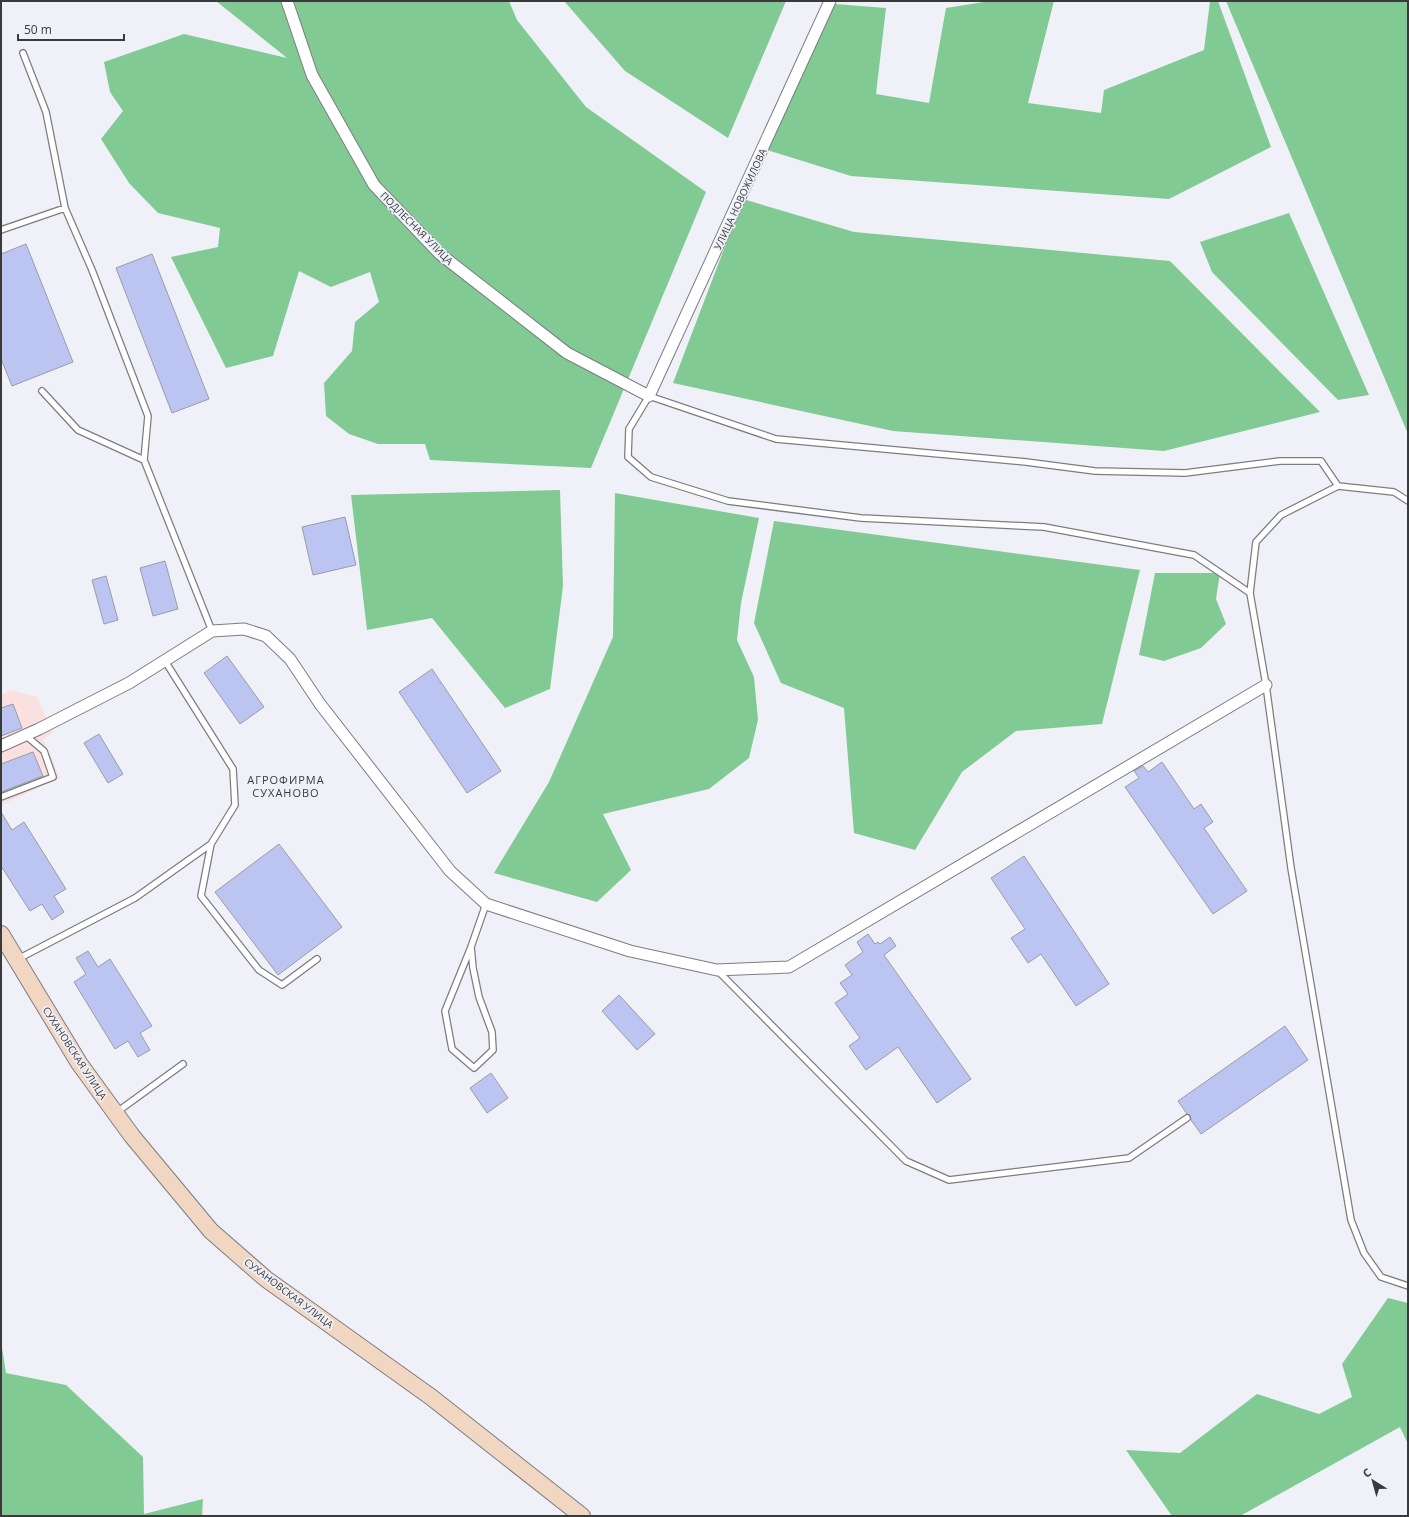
<svg xmlns="http://www.w3.org/2000/svg" width="1409" height="1517" viewBox="0 0 1409 1517" font-family="'Open Sans',sans-serif">
<style>
.industrial{fill:#fbe0e0}
.forest{fill:#81ca94}
.building{fill:#bcc4f2;stroke:#9b9ca2}
.lines{fill:none;stroke-linecap:round;stroke-linejoin:round}
.lane-casing{stroke:#7c7d83;stroke-width:8}
.street-casing{stroke:#7c7d83;stroke-width:13}
.secondary-casing{stroke:#7c7d83;stroke-width:18}
.lane{stroke:#fff;stroke-width:5.5}
.street{stroke:#fff;stroke-width:11}
.secondary{stroke:#f1d6c2;stroke-width:16}
.labels{text-anchor:middle;stroke-width:3.5;stroke-linejoin:round;paint-order:stroke}
.street-label{font-size:10px;fill:#393a3c;stroke:#f0f1f8}
.neighbourhood-label{font-size:11px;letter-spacing:1px;fill:#393a3c;stroke:#f0f1f8}
</style>
<rect width="100%" height="100%" fill="#f0f1f8"/>
<!-- industrial -->
<path class="industrial" d="M10,690L37,697L53,733L43,739L60,778L1,805V695Z"/>
<!-- forest -->
<path class="forest" d="M216,1H509L517,20L586,107L706,192L591,468L430,460L425,444H378L349,434L326,416L324,383L352,351L355,322L379,302L370,272L331,287L299,271L273,356L226,368L171,257L218,247L220,228L158,213L129,183L101,139L123,111L110,92L104,62L184,34L287,58Z
M564,1H786L728,138L625,71Z
M990,1H1054L1028,103L1101,113L1104,90L1204,50L1210,1H1218L1271,147L1169,199L851,176L767,150L823,3L886,8L876,94L929,103L946,8Z
M1226,1H1408V434Z
M743,199L854,232L1170,261L1320,412L1164,451L893,431L673,383Z
M1289,213L1369,395L1338,400L1212,272L1200,242Z
M560,490L563,586L550,689L505,708L432,618L367,630L351,495Z
M615,493L759,518L741,603L737,640L754,677L758,720L749,758L709,789L603,814L631,870L597,902L494,873L549,782L613,637Z
M774,521L1140,570L1102,724L1016,731L962,772L915,850L854,833L844,708L781,683L754,623Z
M1155,573H1220L1216,599L1226,624L1201,648L1164,661L1139,655Z
M1388,1298L1408,1303V1444L1400,1427L1240,1516H1172L1126,1450L1180,1453L1257,1394L1319,1414L1352,1397L1342,1364Z
M1,1341L6,1373L66,1385L143,1457L144,1514L203,1499L202,1516H1Z"/>
<!-- building -->
<path class="building" d="M26,244L73,362L12,386L1,359V254Z
M152,254L209,399L172,413L116,268Z
M345,517L356,565L313,575L302,527Z
M165,561L178,609L153,616L140,568Z
M106,576L118,620L104,624L92,580Z
M227,656L264,707L240,724L204,673Z
M432,669L501,771L467,793L399,692Z
M13,704L22,728L1,736V708Z
M99,734L123,774L108,783L84,743Z
M33,752L43,776L1,792V764Z
M1162,762L1194,809L1201,804L1213,822L1204,828L1247,891L1213,914L1125,787L1139,778L1134,771L1143,766L1148,772Z
M1,812L12,830L24,822L66,889L54,896L64,912L52,920L42,904L30,911L1,866Z
M279,844L342,927L278,975L215,892Z
M1024,856L1109,984L1076,1006L1041,954L1028,963L1011,938L1025,929L991,878Z
M868,934L875,944L878,942L880,944L890,937L896,946L884,955L971,1079L937,1103L898,1047L866,1070L849,1046L860,1038L835,1003L848,994L840,983L852,975L845,965L863,952L857,942Z
M88,951L98,967L110,959L152,1026L140,1033L150,1050L138,1057L128,1041L115,1049L74,982L86,974L76,958Z
M619,995L655,1034L637,1050L602,1011Z
M1285,1026L1308,1060L1201,1134L1191,1120L1190,1115L1187,1114L1178,1101Z
M491,1073L508,1098L487,1113L470,1088Z"/>
<g class="lines">
<!-- lane casing -->
<g class="lane-casing">
<path id="lane" d="M23,53L46,112L65,208L92,270L148,416L144,460L212,631
M1,230L65,208
M42,391L78,430L144,460
M1408,501L1394,492L1338,486L1281,515L1256,542L1250,593L1266,685L1291,868L1351,1220L1364,1253L1381,1277L1408,1286
M1250,593L1194,555L1044,527L861,518L728,501L651,477L628,457L629,429L649,396L776,439L1026,462L1095,471L1185,473L1280,461H1321L1338,486
M1,797L53,777L44,751L25,735
M211,844L201,896L259,970L282,985L317,959
M471,947L473,968L479,997L492,1032L493,1050L474,1068L452,1049L445,1011L471,947L486,904
M18,959L135,898L211,844L235,805L233,769L165,661
M717,970L906,1161L949,1180L1129,1158L1187,1118
M117,1112L183,1064"/>
</g>
<!-- street casing -->
<g class="street-casing">
<path id="street" d="M287,1L312,75L374,185L440,254L567,353L649,396L830,1
M1,746L39,729L129,683L212,631L244,629L266,636L290,659L320,704L450,871L486,904L630,951L717,970L789,967L1266,685"/>
</g>
<!-- secondary casing -->
<g class="secondary-casing">
<path id="secondary" d="M1,934L79,1063L132,1136L211,1231L266,1279L431,1397L582,1516"/>
</g>
<!-- lane -->
<use href="#lane" class="lane"/>
<!-- street -->
<use href="#street" class="street"/>
<!-- secondary -->
<use href="#secondary" class="secondary"/>
</g>
<g class="labels">
<!-- street labels -->
<g class="street-label">
<text transform="translate(740 199) rotate(-65)" y="4">УЛИЦА НОВОЖИЛОВА</text>
<text transform="translate(417 228) rotate(45)" y="4">ПОДЛЕСНАЯ УЛИЦА</text>
<text transform="translate(75 1053) rotate(57)" y="4">СУХАНОВСКАЯ УЛИЦА</text>
<text transform="translate(289 1293) rotate(37)" y="4">СУХАНОВСКАЯ УЛИЦА</text>
</g>
<!-- neighbourhood labels -->
<g class="neighbourhood-label">
<text x="286" y="784">АГРОФИРМА<tspan x="286" dy="13">СУХАНОВО</tspan></text>
</g>
</g>
<!-- border -->
<rect width="1409" height="1517" fill="none" stroke="#393a3c" stroke-width="4"/>
<!-- north arrow -->
<g transform="translate(1373 1481) rotate(323)" stroke="#f0f1f8" stroke-width="3" paint-order="stroke">
<path d="M0-3L7 15L0 10L-7 15Z" fill="#393a3c"/>
<text y="-6" font-size="11" font-weight="bold" text-anchor="middle" fill="#393a3c">С</text>
</g>
<!-- scale -->
<path d="M18 34v6h106v-6" fill="none" stroke="#393a3c" stroke-width="2"/>
<text x="24" y="34" font-size="12" fill="#393a3c" stroke="#f0f1f8" stroke-width="3" paint-order="stroke">50 m</text>
</svg>
